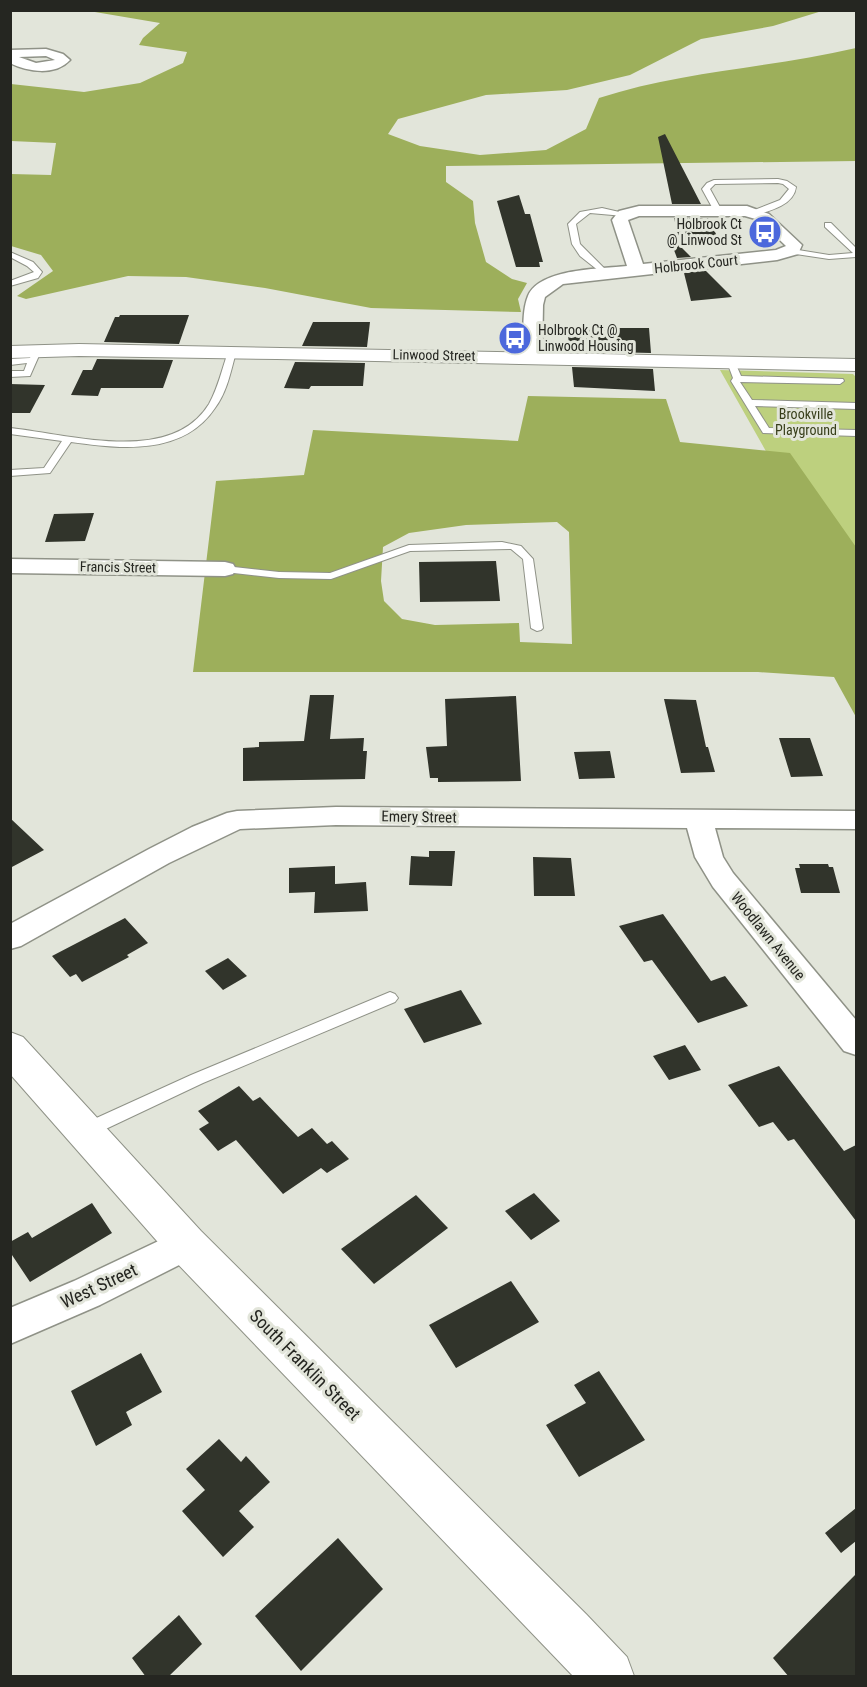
<svg xmlns="http://www.w3.org/2000/svg" width="867" height="1687" viewBox="0 0 867 1687" font-family="'Roboto Condensed',sans-serif">
<style>
.green{fill:#bdd07e}
.forest{fill:#9daf5b;fill-rule:evenodd}
.building{fill:#31342b}
.lines{fill:none;stroke-linecap:round;stroke-linejoin:round}
.lane-casing{stroke:#8f9287;stroke-width:2}
.street-casing{stroke:#8f9287;stroke-width:3}
.secondary-casing{stroke:#8f9287;stroke-width:2}
.lane{fill:#fff;fill-rule:evenodd}
.street{fill:#fff;fill-rule:evenodd}
.secondary{fill:#fff;fill-rule:evenodd}
.labels{text-anchor:middle;stroke-width:6;stroke-linejoin:round;paint-order:stroke}
.far-poi-label{font-size:14px;fill:#252621;stroke:#e2e5da;text-anchor:end}
.far-street-label{font-size:14px;fill:#252621;stroke:#e2e5da}
.far-park-label{font-size:14px;fill:#373e1a;stroke:#e2e5da}
.street-label{font-size:15px;fill:#252621;stroke:#e2e5da}
.near-street-label{font-size:18px;fill:#252621;stroke:#e2e5da}
</style>
<rect width="100%" height="100%" fill="#e2e5da"/>
<!-- green -->
<path class="green" d="M720,370L853,374L856,377V670L772,462Z"/>
<!-- forest -->
<path class="forest" d="M89,11H822L773,26L701,39L630,75L567,90L486,95L398,119L388,134L420,146L480,155L546,150L586,129L599,98C683,71 771,68 856,48V161L446,166V182L473,201L475,223L486,262L512,279L527,283L518,299L521,312L371,308L265,288L186,277L128,276L26,299L17,296L53,271L41,255L11,246V174L51,175L56,143L11,141V84L84,92L140,83L183,63L187,52L139,45L143,38L160,23Z
M528,396L666,399L680,442L790,453L856,547V717L834,677L758,672H193L216,481L304,475L313,430L518,441ZM557,522L569,532L572,644L520,642L519,623L435,625L402,619L384,601L381,581L383,547L409,533L466,525Z"/>
<!-- building -->
<path class="building" d="M665,134L701,204H672L658,137Z
M519,195L525,214H530L543,262H539L540,267H516L497,201Z
M674,218H708L720,242L680,243Z
M668,234L691,257L677,258Z
M705,270L732,297L691,301L684,273Z
M120,315H189L179,344L104,342L115,317H119Z
M313,322H370L367,347L302,346Z
M567,328H649L651,353L570,351Z
M97,359L173,360L163,388H101L98,396L71,395L83,370H92Z
M295,362L365,363L363,386H311L309,389L284,388Z
M572,367L653,369L655,391L574,387Z
M10,384L45,385L30,413H10Z
M94,513L85,541L45,542L54,514Z
M496,561L500,601L420,602L419,562Z
M310,695H334L330,739L364,738L363,751H367L365,779L243,781V748L259,747V742L304,741Z
M516,696L521,781L438,782V778H430L426,747L447,746L445,699Z
M664,699L696,700L706,747H708L715,772L681,773Z
M779,738H810L823,776L791,777Z
M610,751L615,778L579,779L574,752Z
M10,818L44,850L10,868Z
M429,851H455L452,886L409,885L411,856L429,857Z
M533,857L571,858L575,896H534Z
M799,864H828L829,867H833L840,893H801L795,868H800Z
M335,866V884L366,882L368,911L314,913L315,892L289,893V868Z
M663,914L711,981L725,976L748,1006L698,1023L652,960L644,962L619,926Z
M125,918L148,943L127,955L129,957L82,982L76,974L70,977L52,956Z
M228,958L247,976L223,990L205,971Z
M461,990L482,1024L424,1043L404,1009Z
M685,1045L701,1070L669,1080L653,1056Z
M779,1066L844,1151L856,1145V1221L794,1139L788,1141L773,1122L759,1127L728,1085Z
M239,1086L253,1101L260,1097L298,1137L312,1128L327,1144L332,1141L349,1159L327,1173L321,1168L283,1194L236,1140L218,1151L199,1129L209,1123L198,1111Z
M534,1193L560,1221L531,1240L505,1211Z
M416,1195L448,1228L374,1284L341,1249Z
M92,1203L112,1233L30,1282L10,1252V1242L28,1232L32,1238Z
M511,1281L539,1322L456,1368L429,1325Z
M141,1353L162,1392L126,1412L132,1425L96,1446L71,1391Z
M599,1371L645,1440L579,1477L546,1425L586,1403L574,1385Z
M219,1439L241,1462L246,1456L270,1482L239,1511L254,1527L223,1557L182,1511L205,1490L186,1469Z
M856,1508V1541L841,1553L825,1533Z
M338,1538L383,1589L301,1671L255,1616Z
M856,1574V1677H789L773,1658Z
M179,1615L202,1644L168,1677H146L132,1658Z"/>
<g class="lines">
<!-- lane casing -->
<g class="lane-casing">
<path id="lane" d="M778,179L787,181L796,187C794,205 770,211 755,215H752V211L780,200L789,189L783,184L778,183L715,184L710,189L721,209L717,211L713,209L702,189L707,183L714,180Z
M602,208L628,214L624,216L590,213L576,224L580,244L607,271L608,273L604,275L580,256L572,244L568,224L580,212Z
M825,223H831L856,248V257L829,259L789,253L788,251L792,249L829,255L853,253L825,227Z
M10,252L33,262L42,272L38,278L10,286V281L34,272L27,266L10,257Z
M34,349L41,351L30,376L10,377V371H24L27,363L10,365V359L30,358Z
M232,349L236,352C231,371 227,392 215,408C183,456 121,449 71,442L50,473L10,476V470L44,468L62,441L10,434V428C69,434 171,466 209,404C218,388 222,369 228,352Z
M728,360H734L741,376L843,379L844,381L840,384L740,382L752,400L856,403V409L755,406L769,428L856,430V436L763,433L731,381L733,378L727,362Z
M502,542L521,546L533,559L543,628L541,630L537,631L531,628L523,559L511,549L410,551L331,579L279,578L225,572L220,569L225,566L279,572L330,573L409,545Z
M390,992L395,994L398,998L395,1002L203,1083L93,1135L87,1137L81,1135L79,1130L81,1125L191,1075Z"/>
</g>
<!-- street casing -->
<g class="street-casing">
<path id="street" d="M46,49L63,54L70,60C55,76 28,72 10,63V50ZM46,56L55,60L36,63L19,57Z
M639,206H747L769,214L802,245L798,254L777,260L563,284L545,297L543,305L542,357L540,361H526L524,357C524,339 521,313 528,296C540,268 601,269 627,266L612,220L619,211ZM639,216H745L759,220L786,246L776,250L643,264L628,220Z
M10,559L225,562L233,564L236,569L233,574L225,576L10,573Z
M336,807L856,811V829L715,828L723,857L733,873L856,1020V1055L844,1051L713,887L695,857L687,828L336,825L240,829L169,863L21,946L10,949V924L149,849L192,827L227,813L237,811Z
M186,1228L199,1233L204,1244L199,1255L100,1305L10,1344V1308L74,1281Z"/>
</g>
<!-- secondary casing -->
<g class="secondary-casing">
<path id="secondary" d="M79,344L856,359V371L277,359L79,356L10,358V346Z
M10,1032L23,1037L201,1231L586,1614L627,1657L634,1676H573L171,1257L10,1074Z"/>
</g>
<!-- lane -->
<use href="#lane" class="lane"/>
<!-- street -->
<use href="#street" class="street"/>
<!-- secondary -->
<use href="#secondary" class="secondary"/>
</g>
<!-- icons -->
<defs>
<g id="bus-disc" transform="scale(1.725)"><circle r="9.5" fill="#4c68dc" stroke="#e2e5da"/><path d="M-5-6H5V4H4V6H2V4H-2V6H-4V4H-5ZM-3.5-4V0h7V-4ZM-3.5 1.2v1.5H-2V1.2ZM2 1.2v1.5H3.5V1.2Z" fill="#fff"/></g>
</defs>
<g fill-rule="evenodd">
<use href="#bus-disc" x="765" y="232"/>
<use href="#bus-disc" x="515" y="338"/>
</g>
<g class="labels">
<!-- far-poi labels -->
<g class="far-poi-label">
<text x="742" y="229">Holbrook Ct<tspan x="742" dy="16">@ Linwood St</tspan></text>
<text x="538" y="335" text-anchor="start">Holbrook Ct @<tspan x="538" dy="16">Linwood Housing</tspan></text>
</g>
<!-- far-street labels -->
<g class="far-street-label">
<text transform="translate(696 264) rotate(-6)" y="5">Holbrook Court</text>
<text transform="translate(434 355) rotate(1)" y="5">Linwood Street</text>
<text transform="translate(118 567) rotate(1)" y="5">Francis Street</text>
</g>
<!-- far-park labels -->
<g class="far-park-label">
<text x="806" y="419">Brookville<tspan x="806" dy="16">Playground</tspan></text>
</g>
<!-- street labels -->
<g class="street-label">
<text transform="translate(419 817) rotate(1)" y="5">Emery Street</text>
<text transform="translate(768 936) rotate(51)" y="5">Woodlawn Avenue</text>
</g>
<!-- near-street labels -->
<g class="near-street-label">
<text transform="translate(99 1286) rotate(-25)" y="6">West Street</text>
<text transform="translate(305 1365) rotate(45)" y="6">South Franklin Street</text>
</g>
</g>
<!-- border -->
<rect width="867" height="1687" fill="none" stroke="#252621" stroke-width="24"/>
</svg>
